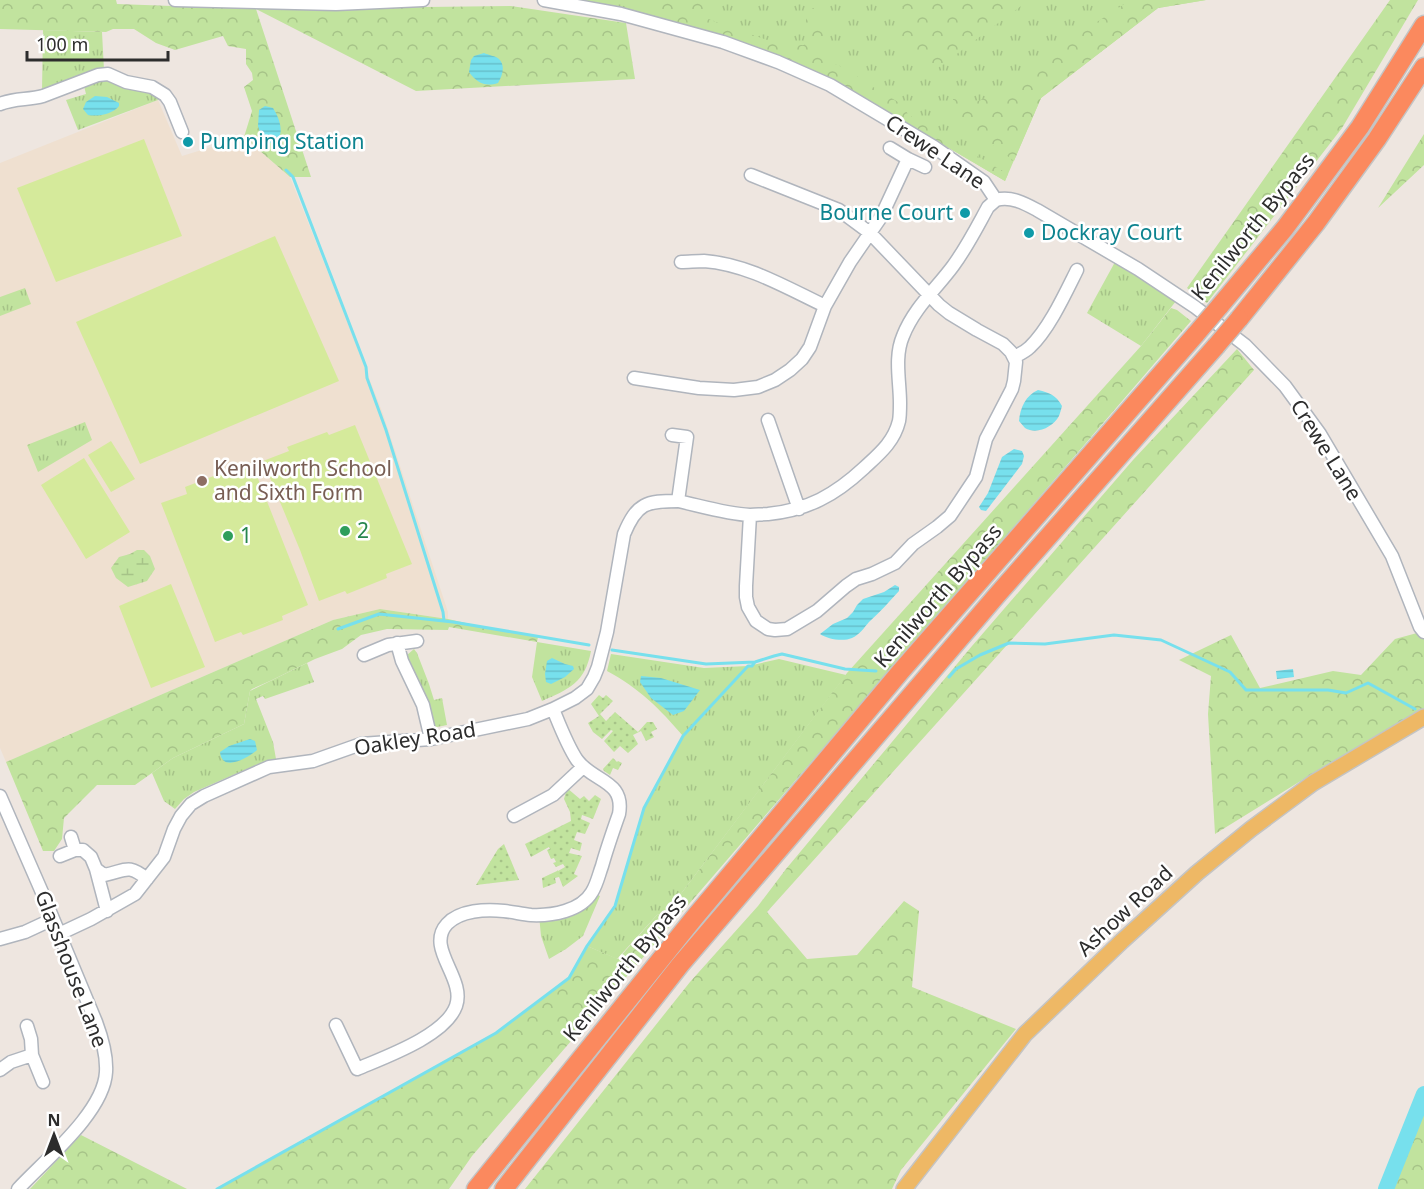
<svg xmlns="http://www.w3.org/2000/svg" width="1424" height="1189" viewBox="0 0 1424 1189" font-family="'Noto Sans',sans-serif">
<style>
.education{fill:#efe0d0}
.grass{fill:url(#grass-tufts)}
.forest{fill:url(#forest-crowns)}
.wetland{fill:url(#wetland-marsh)}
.garden{fill:url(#garden-dots)}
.pitch{fill:#d5ea9b}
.water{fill:url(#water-rules)}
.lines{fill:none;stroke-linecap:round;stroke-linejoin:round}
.stream{stroke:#77e0ed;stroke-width:3}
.river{stroke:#77e0ed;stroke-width:16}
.minor-casing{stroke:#b0b5bd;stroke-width:15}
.major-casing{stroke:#c4c4c4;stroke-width:18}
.highway-casing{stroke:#c4c4c4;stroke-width:21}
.minor{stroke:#fff;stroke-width:12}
.major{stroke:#eeb865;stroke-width:15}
.highway{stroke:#fb895e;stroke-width:18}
.highway-bridge-casing{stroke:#c4c4c4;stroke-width:21;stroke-linecap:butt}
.highway-bridge{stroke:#fb895e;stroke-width:18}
.culture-dot{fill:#0f9aa8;stroke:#fff;stroke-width:2}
.education-dot{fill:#8d6e63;stroke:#fff;stroke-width:2}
.leisure-dot{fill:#2e9e5b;stroke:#fff;stroke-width:2}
.labels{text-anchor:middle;stroke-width:5;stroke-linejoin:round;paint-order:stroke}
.culture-label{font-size:21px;fill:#0d838f;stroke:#fff;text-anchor:start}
.street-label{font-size:21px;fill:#2d2d2d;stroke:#fff}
.education-label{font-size:21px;fill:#785e54;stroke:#fff;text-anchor:start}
.leisure-label{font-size:21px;fill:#27864d;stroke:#fff;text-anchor:start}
</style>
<defs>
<pattern id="grass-tufts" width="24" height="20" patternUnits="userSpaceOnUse" patternTransform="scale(1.5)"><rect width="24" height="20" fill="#c1e39e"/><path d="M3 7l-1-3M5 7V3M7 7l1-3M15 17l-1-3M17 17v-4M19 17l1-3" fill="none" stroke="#a6c388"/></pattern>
<pattern id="forest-crowns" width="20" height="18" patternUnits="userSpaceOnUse" patternTransform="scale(1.5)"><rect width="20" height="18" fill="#c1e39e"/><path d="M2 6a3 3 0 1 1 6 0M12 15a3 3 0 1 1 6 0" fill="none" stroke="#a6c388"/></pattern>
<pattern id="wetland-marsh" width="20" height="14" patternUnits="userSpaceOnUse" patternTransform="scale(1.5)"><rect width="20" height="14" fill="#c1e39e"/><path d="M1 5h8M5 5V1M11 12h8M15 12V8" fill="none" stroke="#a6c388"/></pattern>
<pattern id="garden-dots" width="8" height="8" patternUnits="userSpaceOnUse" patternTransform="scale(1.5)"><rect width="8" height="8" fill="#c1e39e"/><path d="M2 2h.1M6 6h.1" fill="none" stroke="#a6c388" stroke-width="1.8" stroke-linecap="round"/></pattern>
<pattern id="water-rules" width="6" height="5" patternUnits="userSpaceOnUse" patternTransform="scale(1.5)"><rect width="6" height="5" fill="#77e0ed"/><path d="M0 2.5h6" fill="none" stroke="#67c0cc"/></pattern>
</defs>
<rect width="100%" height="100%" fill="#eee6e0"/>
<!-- education -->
<path class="education" d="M158,100L182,156L244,137L290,177L333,285L383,414L448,612V619L380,609L333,620L6,762L0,748V163Z"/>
<!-- grass -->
<path class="grass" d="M581,0H1206L1158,8L1041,98L1005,181L835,81L792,61L699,29L622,8Z
M43,30L102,32L104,70L42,90Z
M105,79L127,89L148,92L157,98L158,100L78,130L66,100L86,94L84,86Z
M1115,262L1176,301L1141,346L1087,313Z
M25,288L31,304L0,316V297Z
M85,422L92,440L38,472L27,445Z
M537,642L591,651C585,683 569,689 542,701L532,677Z
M414,649L417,653L429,684L434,700L442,698L447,725L432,728L406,660L407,655Z
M611,654L704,668L748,666L779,659L846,675L668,911L657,915L617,959L587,946L615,906L644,808L683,736C660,709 639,688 607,671Z
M307,663L314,682L265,699L263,696L256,699L273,742L276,759L263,762L194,792L184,799L175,809L164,801L152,773L173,758L244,724L250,691Z
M592,893L600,896L583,936L566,949L549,959L541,936L539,915L555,913Z"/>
<!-- forest -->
<path class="forest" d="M0,0H116L117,4L255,9L511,6L626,23L635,79L416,91L256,9L311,177H290L244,137L252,111L244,87L253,80L252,73L246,64V49L228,46L223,36L175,50L156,43L134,29H113L106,32L0,29Z
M651,0H705L704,16L710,20C739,28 773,47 804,45L807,9L815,8L828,24L826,52L835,64L851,71L863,81L898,102L909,115L932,130L1008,174L1005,181L835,81L792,61L699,29L648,15Z
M911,0H1029L930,74L917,56L898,38L903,3Z
M1138,0H1206L1158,8L1041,98L1014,161L954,116L953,99L978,101L1011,87L1057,48L1129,1Z
M1390,0H1418L1342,128L1207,303L1187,288Z
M1424,134V165L1378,208Z
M1171,308L1177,310L1191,321L472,1156L449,1189H217L496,1033L569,978L587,946L618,959L657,915L668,911L847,673L1141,346Z
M1237,349L1254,370L767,912L807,959L857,955L904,901L919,911L912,987L1016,1029L901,1170L892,1189H525L690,982L758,906L786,869L972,646L1133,460Z
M380,609L448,619L497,630L538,637L537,642L449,627L448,630L387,629L361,635L342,649L315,659L270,681L252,689L250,691L244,724L173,758L135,785H97L64,818L62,839L54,851H43L6,762L333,620Z
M1417,633L1424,639V709L1328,764L1215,834L1208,714L1211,676L1179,660L1231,635L1260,688L1333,671L1361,675L1395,639Z
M1424,1094V1189H1386Z
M81,1135L187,1189H192H30Z"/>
<!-- wetland -->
<path class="wetland" d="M137,550H144L150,556L155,569L147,581L128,587L116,578L111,568L119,557L130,554Z"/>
<!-- garden -->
<path class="garden" d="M599,695L603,698L606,695L613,701L600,714L606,721L615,712L638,732L647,722H653L657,729L651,732L654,737L646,741L641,731L633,735L638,744L628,753L620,746L614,752L604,741L613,731L611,730L602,739L593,732L588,723L599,716L591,704Z
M613,758L617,762L618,761L622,763L618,770L613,768L610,775L604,771L603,769Z
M567,788L580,799L584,796L589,801L595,795L601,799L593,819L582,815L581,819L590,823L585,834L577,832L574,840L582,843L580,851L571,848L569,853L582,856L574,874L578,876L563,887L559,877L555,878L556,883L543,888L542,878L557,871V870L558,871L565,867L563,864L556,867L553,863L556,862L554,858L551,859L547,850L550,849L549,847L531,857L525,844L571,821L570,812L564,799Z
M504,844L519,880L476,885L498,849Z"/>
<!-- pitch -->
<path class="pitch" d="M144,139L182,236L56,282L17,188Z
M275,236L339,381L140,464L76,322Z
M355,425L412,564L386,574L387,578L347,594L345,591L319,601L300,550L263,461L289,451L287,447L327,432L329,435Z
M111,441L135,479L111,492L88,455Z
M84,458L130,532L86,559L41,485Z
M253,466L308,605L282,616L283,620L243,635L241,632L215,642L161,503L187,494L185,487L224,472L226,476Z
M171,584L205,667L151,688L119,606Z"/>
<!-- water -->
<path class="water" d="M484,53C488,55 496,56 499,59C506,66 502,76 498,83C485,87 477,83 469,72L471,60L474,56Z
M95,96L107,97L119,103V106C113,114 98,117 88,115L83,109L86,102Z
M265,106L273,108C280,119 286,136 273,144L262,139L258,126L259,110Z
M1038,390C1050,393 1056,395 1062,406C1061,410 1060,413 1059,416C1053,427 1037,435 1025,428C1023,426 1021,423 1019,421C1020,408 1026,395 1038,390Z
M1014,449L1022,451L1024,456L1022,464L986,511L981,510L979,507L988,493L1002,457Z
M895,585L899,587V591C889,602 880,612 869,622C864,628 859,635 852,638C843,642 827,639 820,634L833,624L847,618L853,612L857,605L863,599L884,592Z
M552,658L565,664L573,666L574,669L565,677L551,684L546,682L545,674L547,661Z
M1293,669L1294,677L1277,679L1276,671Z
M641,676L661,678L700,690L684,711L673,715L651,698L640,682Z
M250,739L255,741L257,750C248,758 222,773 220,752L229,746Z"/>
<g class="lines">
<!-- stream -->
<path class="stream" d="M286,170L293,177L366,367L367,378L386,430L443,612L444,621
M338,629L379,614L453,622L589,645
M612,650L706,664L755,662L774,656L782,654L845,669L876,671
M949,677L956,669L980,655L1009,643L1045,644L1114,635L1161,640L1230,672L1246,690H1328L1346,693L1368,683L1415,709
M217,1189L496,1033L569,978L587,946L615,906L644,808L683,736L748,666H752L755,662"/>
<!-- river -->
<path class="river" d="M1386,1189L1424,1094"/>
<!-- minor casing -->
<g class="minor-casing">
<path id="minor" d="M175,0L336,4L423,0
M544,0L621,14L723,42L778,62L830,85L934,147L984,182L996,200
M0,104C14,98 28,100 43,96L98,75L108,74L126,82L152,87L165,95L170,102L182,132
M908,159L925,167
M996,200C1011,196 1024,203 1037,210L1138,269L1195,307L1245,345L1285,386L1320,434L1392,556L1420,627L1424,632
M681,262C688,262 696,261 704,261C747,264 787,288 825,306
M1014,357C1020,354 1025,352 1030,347C1049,329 1065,294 1077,270
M634,378L699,388L734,390L758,387L775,380L790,370L802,359L810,347L825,306L850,262L881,217L908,159L890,148
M768,420L799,509
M672,435L687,437L678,501
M750,515L746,586V597L748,607L756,621L768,629L775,630L787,629L817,611L846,586L856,579L872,574L895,563L913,544L937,527L950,516L976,477L986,439L1012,389L1014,381L1016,362L1011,352L1003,344L977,330L949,313L939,305L870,233L839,210L751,175
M397,643L402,661L423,705L431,739
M364,655L388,645L417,641
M0,796L41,890L96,1022C102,1038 107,1055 106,1072C104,1112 45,1160 18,1189
M514,816L553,795L583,767
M71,837L75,850H83L91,857L96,869L104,875C126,871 127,863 147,879
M60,856L75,850
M96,869L107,911
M59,934L91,919L135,894L164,857L174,829L181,816L191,804L204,796L269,767L313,761L361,744L431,739L528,719L553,709L575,698L587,689L594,677L598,667L607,632L624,534C637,503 646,501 678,501C701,506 727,514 750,515C756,515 762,514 768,514C808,510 835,495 864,468C879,454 894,442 899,421C900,416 900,409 900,403C900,381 894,357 903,336C914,308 936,289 953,266C967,247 977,227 988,207L996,200
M0,939L25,932L53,919
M336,1025L357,1069C385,1057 445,1036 456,1006C466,978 425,948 447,924C460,910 486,909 504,911C513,912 522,914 531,915C552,916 581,911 592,892C597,884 599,874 602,866C607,848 613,831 619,814C625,780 593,782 577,760C567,745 560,726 553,709
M27,1026L31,1039L32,1055
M0,1070L11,1062L32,1055L43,1082"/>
</g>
<!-- major casing -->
<g class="major-casing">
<path id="major" d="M904,1189L1025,1034L1122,941L1197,873L1251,829L1313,783L1424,717"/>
</g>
<!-- highway casing -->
<g class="highway-casing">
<path id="highway" d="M1219,307L1285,228L1360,127L1424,25
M1239,319L1316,223L1377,139L1424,67
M476,1189L694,918L901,671L1196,334
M504,1189L680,965L997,595L1216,346"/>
</g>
<!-- minor -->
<use href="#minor" class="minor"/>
<!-- major -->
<use href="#major" class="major"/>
<!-- highway -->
<use href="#highway" class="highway"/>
<!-- highway-bridge casing -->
<g class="highway-bridge-casing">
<path id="highway-bridge" d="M1196,334L1219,307
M1216,346L1239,319"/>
</g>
<!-- highway-bridge -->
<use href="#highway-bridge" class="highway-bridge"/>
</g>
<!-- markers -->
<g class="culture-dot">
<circle cx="188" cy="142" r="6"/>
<circle cx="965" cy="213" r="6"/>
<circle cx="1029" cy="233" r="6"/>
</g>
<circle class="education-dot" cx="202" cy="481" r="6"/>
<g class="leisure-dot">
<circle cx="345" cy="531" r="6"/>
<circle cx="228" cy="536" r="6"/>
</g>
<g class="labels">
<!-- culture labels -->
<g class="culture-label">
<text x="200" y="149">Pumping Station</text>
<text x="953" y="220" text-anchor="end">Bourne Court</text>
<text x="1041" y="240">Dockray Court</text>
</g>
<!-- street labels -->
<g class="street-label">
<text transform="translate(935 152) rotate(34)" y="7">Crewe Lane</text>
<text transform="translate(1253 227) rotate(-51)" y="7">Kenilworth Bypass</text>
<text transform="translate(1326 450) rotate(58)" y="7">Crewe Lane</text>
<text transform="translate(938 596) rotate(-49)" y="7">Kenilworth Bypass</text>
<text transform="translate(415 739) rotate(-9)" y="7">Oakley Road</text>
<text transform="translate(1125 911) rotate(-43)" y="7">Ashow Road</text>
<text transform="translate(625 968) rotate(-51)" y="7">Kenilworth Bypass</text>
<text transform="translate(71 969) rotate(69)" y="7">Glasshouse Lane</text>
</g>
<!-- education labels -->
<g class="education-label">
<text x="214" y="476">Kenilworth School<tspan x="214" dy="24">and Sixth Form</tspan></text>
</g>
<!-- leisure labels -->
<g class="leisure-label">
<text x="357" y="538">2</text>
<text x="240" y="543">1</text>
</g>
</g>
<!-- north arrow -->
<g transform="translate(54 1135)" stroke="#ffffff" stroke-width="4.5" paint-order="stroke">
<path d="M0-4.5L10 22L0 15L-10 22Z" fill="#2d2d2d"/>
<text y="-9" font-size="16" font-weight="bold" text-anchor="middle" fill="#2d2d2d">N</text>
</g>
<!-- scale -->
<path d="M27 51v9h141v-9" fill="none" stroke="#2d2d2d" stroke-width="3"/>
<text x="36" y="51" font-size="18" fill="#2d2d2d" stroke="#ffffff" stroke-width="4.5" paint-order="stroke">100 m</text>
</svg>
